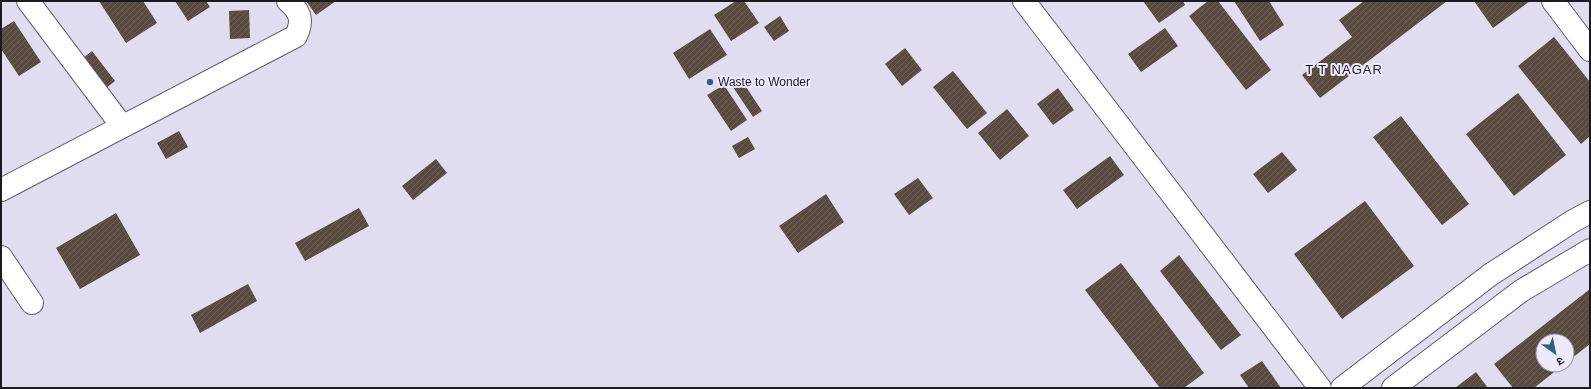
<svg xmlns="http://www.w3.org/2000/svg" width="1591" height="389" viewBox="0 0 1591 389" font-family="Arial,'Noto Sans Devanagari',sans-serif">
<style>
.building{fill:url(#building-hatch)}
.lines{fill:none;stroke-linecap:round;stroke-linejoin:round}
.minor-casing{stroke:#615c6d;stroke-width:24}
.minor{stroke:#fff;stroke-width:22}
.poi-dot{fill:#2e637f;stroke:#eee9fc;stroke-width:1.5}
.labels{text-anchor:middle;stroke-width:4;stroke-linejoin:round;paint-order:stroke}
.poi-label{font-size:12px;fill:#1c1a21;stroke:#eee9fc;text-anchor:start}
.neighbourhood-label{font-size:13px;letter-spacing:1px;fill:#1c1a21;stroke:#eee9fc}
</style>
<defs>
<pattern id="building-hatch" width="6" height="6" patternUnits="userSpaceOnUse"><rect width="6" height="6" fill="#584a3e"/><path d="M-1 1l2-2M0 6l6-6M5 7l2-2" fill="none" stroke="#6c6057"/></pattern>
</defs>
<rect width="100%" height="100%" fill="#e1dcef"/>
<!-- building -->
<path class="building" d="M99,1H143L157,23L126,43Z
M175,1H206L210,7L188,21Z
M306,1H336L316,15Z
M736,1H744L759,23L731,41L714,15Z
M1143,1H1183L1185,5L1159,23Z
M1208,1H1218L1271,70L1246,90L1189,16Z
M1234,1H1269L1284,25L1260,41Z
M1364,1H1447L1320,98L1302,75L1352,37L1339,20Z
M1474,1H1530L1493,28Z
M249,10L250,38L230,39L229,11Z
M780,16L789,31L774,41L764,27Z
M14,21L41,62L19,76L1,49V29Z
M1165,28L1178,46L1141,72L1128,54Z
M710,29L727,55L689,79L673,53Z
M1554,37L1590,82V136L1581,144L1518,66Z
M905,48L922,70L902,86L885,64Z
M92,51L115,81L101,92L77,63Z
M953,71L987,113L967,129L933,87Z
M742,81L762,111L753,117L733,87Z
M724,85L747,120L731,131L707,95Z
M1058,88L1074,110L1053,125L1037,104Z
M1518,93L1566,155L1514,196L1466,134Z
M1007,109L1029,136L1000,160L978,133Z
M1401,116L1469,204L1442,225L1373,137Z
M179,131L188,147L166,159L157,143Z
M748,137L755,149L739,158L732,146Z
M1282,152L1297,170L1268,193L1253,174Z
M1110,156L1124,175L1077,209L1063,190Z
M436,159L447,173L413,200L402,186Z
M918,178L933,198L909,215L894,194Z
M826,194L844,222L798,253L779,226Z
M1365,201L1414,266L1342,319L1294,254Z
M359,208L369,226L305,261L295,243Z
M116,213L140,255L80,289L56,248Z
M1179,255L1241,335L1221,350L1160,271Z
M1121,263L1204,373L1184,388H1160L1085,290Z
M248,284L257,301L200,333L191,315Z
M1590,289V344L1567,362V341H1543V365H1563L1534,388H1513L1494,364Z
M1262,361L1281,388H1249L1240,375Z
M1476,372L1488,388H1455Z"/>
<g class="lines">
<!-- minor casing -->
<g class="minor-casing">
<path id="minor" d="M28,1L122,126
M1024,1L1320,388
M1553,1L1590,50
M1,190L296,36C303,21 301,12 288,1
M1,257L32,303
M1342,388L1490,275L1573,221L1590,212
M1393,388L1521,291L1590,250"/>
</g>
<!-- minor -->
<use href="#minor" class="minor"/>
</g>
<!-- markers -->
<circle class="poi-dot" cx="710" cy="82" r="4"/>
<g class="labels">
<!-- poi labels -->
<g class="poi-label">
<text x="718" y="86">Waste to Wonder</text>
</g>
<!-- neighbourhood labels -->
<g class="neighbourhood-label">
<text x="1344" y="74">T T NAGAR</text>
</g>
</g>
<!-- border -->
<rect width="1591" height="389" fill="none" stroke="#1c1a21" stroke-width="4"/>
<!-- north arrow -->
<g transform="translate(1555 353) rotate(147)"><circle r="19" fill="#eee9fc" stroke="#9a96a4"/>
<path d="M0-3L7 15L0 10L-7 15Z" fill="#2e637f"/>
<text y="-6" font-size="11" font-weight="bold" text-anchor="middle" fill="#1c1a21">उ</text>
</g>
</svg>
